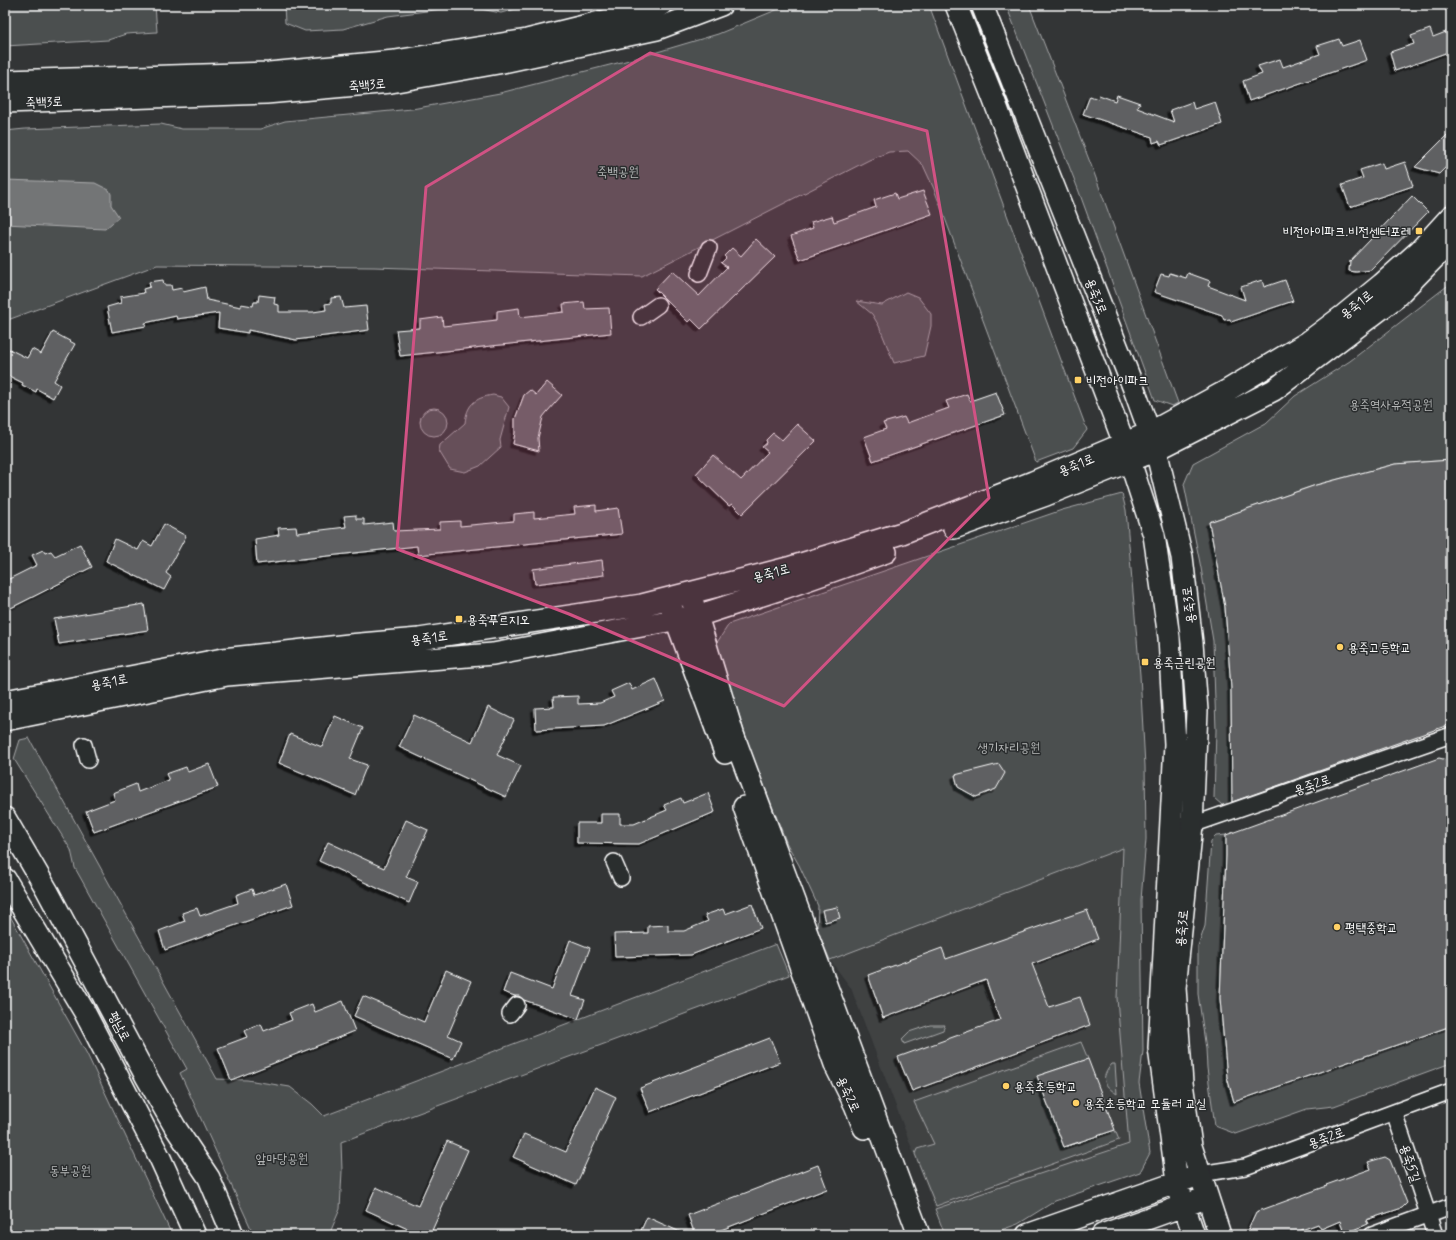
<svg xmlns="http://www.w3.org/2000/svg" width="1456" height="1240" viewBox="0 0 1456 1240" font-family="Mynerve,'Poor Story',sans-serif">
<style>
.built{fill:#404243}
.green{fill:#4c4f50;stroke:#a6a7a8}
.water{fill:#737576;stroke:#abacad}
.building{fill:#5f6162;stroke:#fff;filter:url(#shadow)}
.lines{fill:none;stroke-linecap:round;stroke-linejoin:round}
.street-casing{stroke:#fff;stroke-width:18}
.secondary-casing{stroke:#fff;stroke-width:24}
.street{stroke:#2a2d2e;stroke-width:15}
.secondary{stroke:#2a2d2e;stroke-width:21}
.marked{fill:#d15284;fill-opacity:0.2;stroke:#d15284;stroke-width:3;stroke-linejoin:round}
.poi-dot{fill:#ffd166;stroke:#2a2d2e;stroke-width:1.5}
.labels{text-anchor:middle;stroke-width:3;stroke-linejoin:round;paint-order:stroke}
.street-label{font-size:13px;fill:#fff;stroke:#2a2d2e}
.park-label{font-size:13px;fill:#b7b9b9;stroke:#2a2d2e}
.poi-label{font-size:13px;fill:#fff;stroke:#2a2d2e;text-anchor:start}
</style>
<defs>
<filter id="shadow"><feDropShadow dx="-3.5" dy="3.5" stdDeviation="0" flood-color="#0009"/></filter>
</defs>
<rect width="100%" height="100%" fill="#333536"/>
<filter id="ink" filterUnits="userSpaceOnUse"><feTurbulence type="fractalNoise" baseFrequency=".025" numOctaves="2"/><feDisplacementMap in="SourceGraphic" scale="8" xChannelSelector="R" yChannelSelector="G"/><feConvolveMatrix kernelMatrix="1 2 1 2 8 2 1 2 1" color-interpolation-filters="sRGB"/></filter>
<g filter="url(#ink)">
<!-- built -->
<path class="built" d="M1123,848L1117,998L1129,1144L935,1209L851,988L830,960Z"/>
<!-- green -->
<path class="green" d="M5,5H155L157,32L126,34L108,40L5,46Z
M284,5H531L501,13L465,6L388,16L343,29L305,31L285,23Z
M793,5H929L1087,430L1073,448L1036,462L934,189L923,165L908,151L889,152L869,160L642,276L374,267L157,265L5,321V131L25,129L161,124L182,129H260L285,121L412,109L500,93L637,58L718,34L781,8Z
M1006,5H1029L1093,170L1178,403L1172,406L1155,400L1078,189Z
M1451,283V460L1395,464L1316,485L1209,522L1225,607L1231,688L1232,803L1222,805L1214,798L1216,730L1213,641L1201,568L1184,484L1193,463L1266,423L1295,396L1350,361Z
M906,292L918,297L931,314V326L924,356L894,363L879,326L872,314L856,301L882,305Z
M493,395L501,397L509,407L500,440L501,447L480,466L465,472L450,469L439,451L440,445L465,423C467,405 474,398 493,395Z
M420 422a14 14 0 1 1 28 0a14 14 0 1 1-28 0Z
M1122,494L1126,510L1140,675L1145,766L1146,839L1141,900L1143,1051L1139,1083L1150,1153L1140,1172L1055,1201L1018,1224L987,1235H945L935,1209L1129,1144L1117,998L1123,848L830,960L817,929L818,906L799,865L787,844L751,752L716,644L729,624L1062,510Z
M29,738L217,1079L247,1080L290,1087L312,1104L324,1116L776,944L789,975L341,1142L342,1171L340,1209L329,1235H254L180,1073L187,1069L75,868L71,850L14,759L20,740Z
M1226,835V856L1220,998L1227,1077L1234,1102L1451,1026V1063L1334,1106L1307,1109L1236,1134L1215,1126L1207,1068L1206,1049L1198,994V947L1205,926L1211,841L1216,836Z
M5,907L87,1054L172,1235H5Z
M930,1025H945L943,1030L904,1044L902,1039L909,1032Z
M1081,1042L1088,1059L1037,1076L1064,1147L1115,1130L1119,1140L936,1206L915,1154L917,1149L934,1144L914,1102Z
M1112,1064H1115L1117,1094C1103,1085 1100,1078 1112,1064Z"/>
<!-- water -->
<path class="water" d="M5,180L95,183L109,190L111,194V205L119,217L105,229L5,224Z"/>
<!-- building -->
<path class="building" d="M1430,29L1433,37L1451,30V51L1395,71L1390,52L1414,44L1411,36Z
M1339,39L1342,46L1360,40L1367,60L1249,101L1243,81L1262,74L1258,66L1280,59L1283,67L1320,54L1317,46Z
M1099,95L1115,101L1117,95L1140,103L1137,108L1174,122L1170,110L1192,102L1194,109L1215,102L1222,124L1161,145L1159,141L1153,143L1152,137L1083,114L1090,96L1098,99Z
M1451,131V162L1439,174L1415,167Z
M1405,162L1413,186L1350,207L1342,185L1363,178L1360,170L1382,163L1384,169Z
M923,191L932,214L800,260L791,236L813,228L811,222L832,216L834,222L876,207L874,200L895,193L897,199Z
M1412,196L1428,212L1371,270L1356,272L1349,271L1350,261Z
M756,239L775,257L701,329L691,319L688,322L655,289L672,271L699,296L727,267L721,263L726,258L724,256L732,248L741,256Z
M1170,273L1186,278L1188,273L1210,281L1208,286L1245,300L1241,287L1262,280L1264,287L1285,280L1293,301L1231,322L1230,319L1224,320L1222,315L1154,292L1161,274L1169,276Z
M163,280L164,285H171L172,290L182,288L183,292L205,287L207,300L241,307V304L253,306L254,302H258L259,295L275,297L274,304L279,305V312H313L326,310L325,304L331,303V298L341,297L344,308L366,306L369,330L296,340L248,330V333L218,328L219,313L177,319L176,316L145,323L146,326L112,332L107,307L121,303L120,297L144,293L143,289L150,287L149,282Z
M584,302L585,309L609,308L611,333L400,356L396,330L420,328V320L442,317L443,326L497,320V311L519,308L520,317L564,312L563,304Z
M53,332L75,344L54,381L60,385L53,398L37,389L36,392L22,385L23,383L5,374V347L27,358L32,349L41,354Z
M547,382L562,395L547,412L543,417L538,438L539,451L513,444L515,433V419L524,395L530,390L536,395Z
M996,392L1005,415L873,461L864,437L886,429L883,423L904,417L907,423L949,408L946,401L967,394L970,401Z
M797,424L816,441L742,514L732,504L729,506L696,474L713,455L741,480L768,452L762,447L767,443L766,440L773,433L782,440Z
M1451,460V724L1232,802L1231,688L1225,607L1209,522L1316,485L1395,464Z
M596,505V511L618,508L622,534L418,555L417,546L257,564L255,539L279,535L278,528L296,527L297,533L346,527L344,516L356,515V519H364V525L393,522L394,531L440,529V522L460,521V526L514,521V514L534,512V518L575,514L574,507Z
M164,524L186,536L166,573L171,577L164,590L106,561L115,539L138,550L143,541L152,546Z
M80,544L92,567L5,611V581L37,565L32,555L43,550L45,553L51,551L55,556Z
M602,560L604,575L535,584L533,569Z
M144,604L148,630L59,644L54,619Z
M656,679L665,701L604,726L536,730L535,708L554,707L553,697L578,696V704L600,703L614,697L611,691L629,683L632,690Z
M488,707L514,720L497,755L521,766L506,797L399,747L414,715L472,742Z
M335,716L363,728L350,759L367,765L355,795L279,763L290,734L322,747Z
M1439,758L1451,761V1026L1234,1102L1227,1077L1220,998L1226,856V835Z
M209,764L218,787L94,832L86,811L115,800L113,793L136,784L138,792L169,780L166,774L186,767L188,772Z
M999,764L1005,773L996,789L976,797L958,787L955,775Z
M708,793L715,812L639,844L577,843V823H601V814H620V824H634L667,810L664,805L681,798L683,803Z
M406,820L428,830L406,877L418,882L409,903L319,861L328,842L384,868Z
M286,884L293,905L165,950L159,931L185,921L182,913L197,908L200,916L238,903L236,895L252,889L254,895Z
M752,904L761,928L691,955L615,957L614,934L648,933V926L668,925V931H684L708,921L705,915L723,909L725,914Z
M837,907L840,918L825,922L822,910Z
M1087,910L1098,939L1032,964L1049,1007L1080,997L1090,1025L912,1091L898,1057L1000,1020L986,980L883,1018L868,975L942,948L946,959Z
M570,940L590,948L572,996L585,1000L578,1019L524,1000L519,996H515L503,992L510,973L552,989Z
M446,970L471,981L448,1035L461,1041L453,1059L354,1016L363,996L424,1022Z
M343,1001L355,1031L231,1080L218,1048L247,1037L244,1031L261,1024L264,1031L292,1020L289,1013L312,1004L315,1012Z
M770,1038L780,1062L650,1112L640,1088Z
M1088,1059L1115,1130L1064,1147L1037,1076Z
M595,1087L616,1097L576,1185L513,1157L524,1134L566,1152Z
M447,1141L468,1150L430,1235H421L366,1210L376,1187L418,1206Z
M1385,1157L1390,1160L1407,1203L1402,1208L1366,1220L1368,1224L1345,1234L1340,1221L1321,1229L1318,1224L1299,1231L1300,1235H1251L1249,1227L1256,1212L1327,1186L1326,1185L1371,1169L1368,1162Z
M818,1165L827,1189L708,1235H695L688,1215Z
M647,1217L687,1235H639Z"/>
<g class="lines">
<!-- street casing -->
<g class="street-casing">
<path id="street" d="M699,274L709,248
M641,317L658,305
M84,745L88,760
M1184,825H1192L1451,735
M614,862L621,878
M510,1014L517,1005
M1394,1112L1435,1235
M1200,1174L1245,1167L1451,1091
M1372,1235L1451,1206"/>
</g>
<!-- secondary casing -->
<g class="secondary-casing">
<path id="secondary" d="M956,5L992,95L1124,443L1154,535L1169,637L1175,744L1159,1048L1177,1182L1184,1206L1194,1235
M982,5L1134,389L1156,450L1182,557L1192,643L1197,711L1192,825L1175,988L1182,1083L1191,1146L1220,1235
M5,81L269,73L395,61L527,40L649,10L661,5
M5,102L266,93L391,82L498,63L657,29L721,5
M954,528L1046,495L1130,461L1156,450L1274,390L1394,299L1451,241
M693,603L734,737L919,1235
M671,606L725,753
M5,701L223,659L349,645L419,639L642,605L788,568L902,533L1033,482L1149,433L1228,390L1308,342L1344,315L1382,284L1420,250L1451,216
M5,720L227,675L493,654L700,615L784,588L886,552
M744,807L836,1067L855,1105L864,1128
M5,818L47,890L147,1078L175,1127L209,1178L233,1235
M5,879L84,1011L160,1158L195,1235
M1027,1235L1190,1178
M1102,1235L1197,1201"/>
</g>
<!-- street -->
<use href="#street" class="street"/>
<!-- secondary -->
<use href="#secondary" class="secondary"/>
</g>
</g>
<!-- marked area -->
<path class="marked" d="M650,53L927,131L989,498L784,706L569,614L397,549L426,187Z"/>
<!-- markers -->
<g class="poi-dot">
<rect x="1415" y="227" width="8" height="8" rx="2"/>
<rect x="1074" y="376" width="8" height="8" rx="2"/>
<rect x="455" y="615" width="8" height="8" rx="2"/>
<circle cx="1340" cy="647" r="4"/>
<rect x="1141" y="658" width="8" height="8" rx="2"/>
<circle cx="1337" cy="927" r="4"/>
<circle cx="1006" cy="1086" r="4"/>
<circle cx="1076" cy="1103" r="4"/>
</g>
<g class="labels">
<!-- street labels -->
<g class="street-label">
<text transform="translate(367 84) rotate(-5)" y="5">죽백3로</text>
<text transform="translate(44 101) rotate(-2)" y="5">죽백3로</text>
<text transform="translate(1097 296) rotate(68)" y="5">용죽3로</text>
<text transform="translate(1356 304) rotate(-39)" y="5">용죽1로</text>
<text transform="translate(1076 464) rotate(-23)" y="5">용죽1로</text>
<text transform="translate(771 572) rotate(-15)" y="5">용죽1로</text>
<text transform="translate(1188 605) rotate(-97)" y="5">용죽3로</text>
<text transform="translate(429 637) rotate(-8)" y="5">용죽1로</text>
<text transform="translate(109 681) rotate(-11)" y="5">용죽1로</text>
<text transform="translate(1312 784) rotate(-19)" y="5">용죽2로</text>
<text transform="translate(1181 928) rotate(-84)" y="5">용죽3로</text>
<text transform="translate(120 1026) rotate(62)" y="5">평남로</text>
<text transform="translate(849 1094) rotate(65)" y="5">용죽2로</text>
<text transform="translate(1326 1137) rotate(-20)" y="5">용죽2로</text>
<text transform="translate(1411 1163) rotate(72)" y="5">용죽5길</text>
</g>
<!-- park labels -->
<g class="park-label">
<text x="618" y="176">죽백공원</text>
<text x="1391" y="409">용죽역사유적공원</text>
<text x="1009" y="752">생기자리공원</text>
<text x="282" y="1163">앞마당공원</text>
<text x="70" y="1175">동부공원</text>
</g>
<!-- poi labels -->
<g class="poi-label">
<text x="1411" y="236" text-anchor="end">비전아이파크.비전센터포레</text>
<text x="1086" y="385">비전아이파크</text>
<text x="467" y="624">용죽푸르지오</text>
<text x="1348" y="652">용죽고등학교</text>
<text x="1153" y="667">용죽근린공원</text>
<text x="1345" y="932">평택중학교</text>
<text x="1014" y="1091">용죽초등학교</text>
<text x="1084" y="1108">용죽초등학교 모듈러 교실</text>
</g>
</g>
<!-- margin -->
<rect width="1456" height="1240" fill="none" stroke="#2a2d2e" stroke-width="20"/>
<rect x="10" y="10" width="1436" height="1220" fill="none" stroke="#fff" stroke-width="1.5" filter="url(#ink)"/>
</svg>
